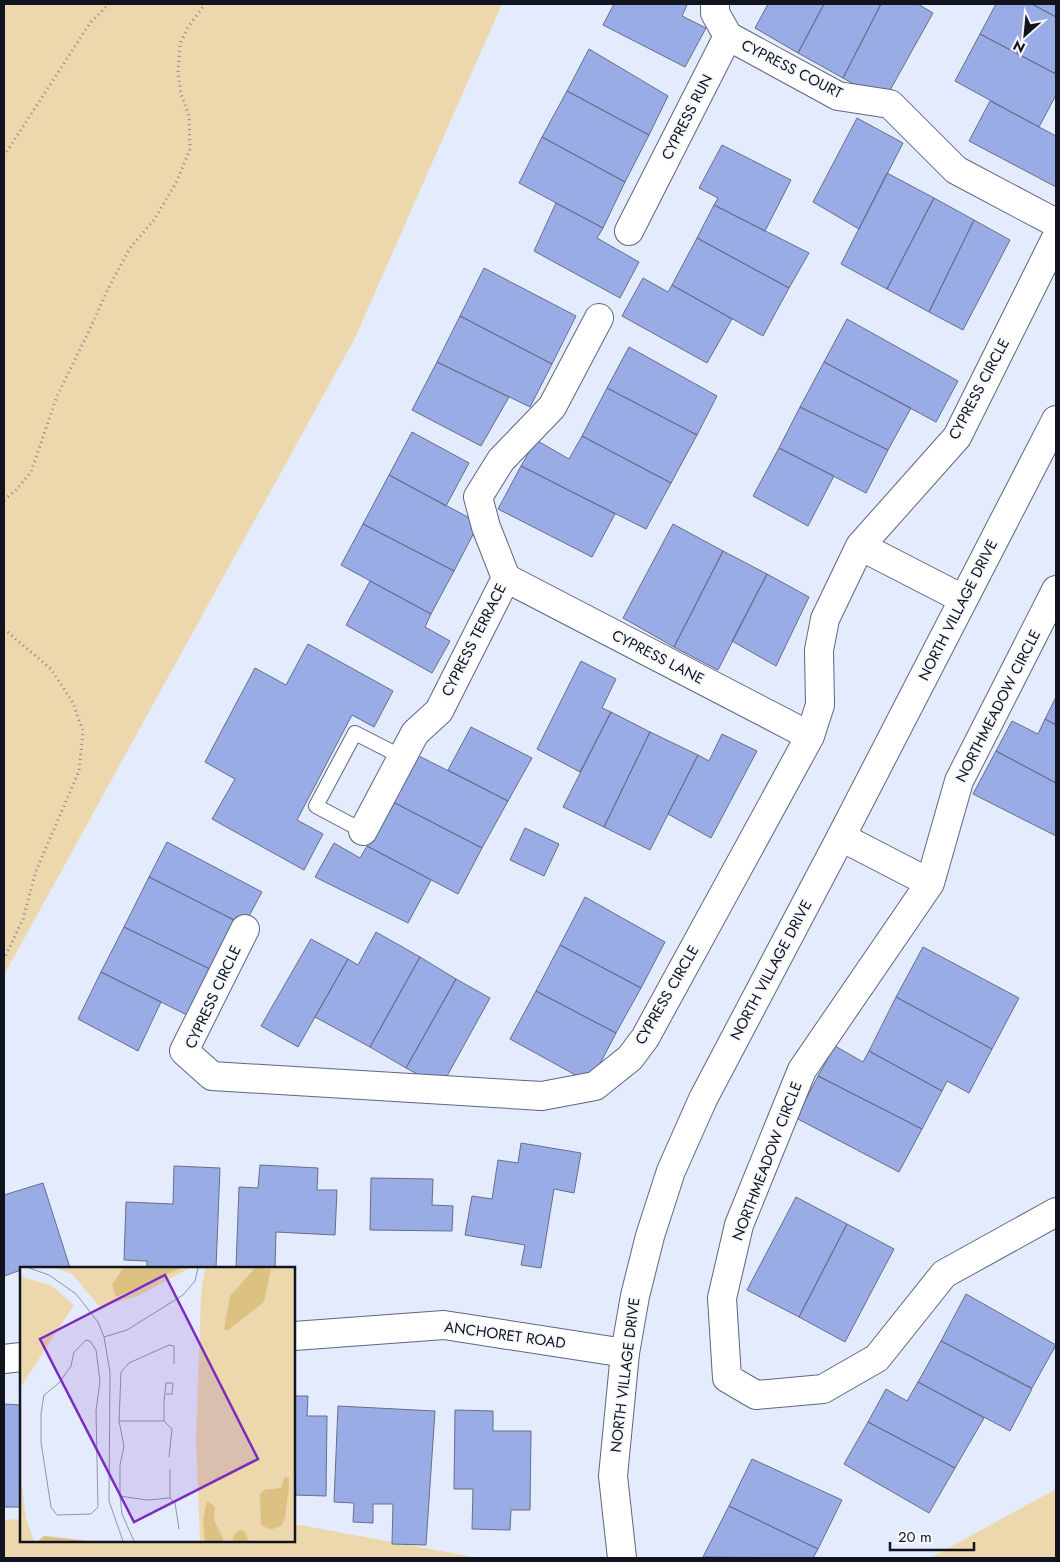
<svg xmlns="http://www.w3.org/2000/svg" width="1060" height="1562" viewBox="0 0 1060 1562" font-family="Jost,sans-serif">
<style>
.green{fill:#ecd8ac}
.building{fill:#9aace5;stroke:#656e89}
.lines{fill:none;stroke-linecap:round;stroke-linejoin:round}
.lane-casing{stroke:#5e6680;stroke-width:16}
.street-casing{stroke:#5e6680;stroke-width:30}
.secondary-casing{stroke:#5e6680;stroke-width:30}
.path{stroke:#848a98;stroke-width:3;stroke-dasharray:1 4;stroke-linecap:butt}
.lane{stroke:#fff;stroke-width:14}
.street{stroke:#fff;stroke-width:28}
.secondary{stroke:#fff;stroke-width:28}
.labels{text-anchor:middle;stroke-width:4;stroke-linejoin:round;paint-order:stroke}
.street-label{font-size:15px;fill:#11141e;stroke:#f6f8fe}
.inset-road{fill:none;stroke:#9095a4;stroke-width:1}
.view{fill:#7b2cbf;fill-opacity:0.15;stroke:#7b2cbf;stroke-width:2.5}
.inset-edge{fill:none;stroke:#11141e;stroke-width:2.5}
</style>
<rect width="100%" height="100%" fill="#e4ebfd"/>
<!-- green -->
<path class="green" d="M4,4H502L355,338L4,975Z
M1056,1489V1558H930Z
M21,1519V1541H294V1524L479,1558H4V1520Z"/>
<!-- building -->
<path class="building" d="M614,4H685L687,5L682,16L706,28L685,67L603,25Z
M768,4H824L798,53L755,28Z
M824,4H881L843,78L798,53Z
M881,4H918L933,13L884,101L843,78Z
M996,4H1032L1056,17V74L980,34Z
M1032,4H1056V17Z
M980,34L1056,74V95L1039,127L955,81Z
M589,49L668,96L649,135L567,91Z
M567,91L649,135L625,182L542,137Z
M990,101L1056,136V187L969,141Z
M857,118L903,143L859,229L813,202Z
M542,137L625,182L603,228L519,183Z
M722,145L791,180L765,231L714,205L718,198L699,188Z
M887,173L934,198L887,289L841,264Z
M934,198L974,220L929,312L887,289Z
M556,203L603,228L597,238L639,262L620,298L534,251Z
M714,205L809,253L789,288L697,238Z
M974,220L1010,240L963,330L929,312Z
M697,238L789,288L763,336L672,285Z
M484,268L576,316L552,364L460,316Z
M643,278L668,292L672,285L732,319L707,363L622,316Z
M460,316L552,364L530,407L437,362Z
M847,319L958,381L936,422L824,362Z
M629,347L717,396L697,435L607,388Z
M437,362L509,397L481,446L412,410Z
M824,362L911,408L888,450L800,407Z
M607,388L697,435L671,483L582,436Z
M800,407L888,450L866,493L779,448Z
M412,432L469,463L446,506L389,475Z
M582,436L671,483L646,529L521,466L536,440L569,459Z
M779,448L834,476L808,526L753,496Z
M521,466L615,514L592,557L498,509Z
M389,475L479,523L454,571L363,524Z
M363,524L454,571L431,614L341,565Z
M673,524L723,551L674,647L623,618Z
M723,551L767,574L718,670L674,647Z
M767,574L809,597L776,666L732,641Z
M370,581L431,614L425,627L450,641L432,673L346,625Z
M308,644L393,691L374,727L352,715L297,820L323,834L304,870L212,819L235,779L205,762L255,668L286,685Z
M581,661L616,679L602,708L611,712L580,772L537,749Z
M1056,697V725L1045,719Z
M611,712L650,732L604,827L563,807Z
M1045,719L1056,725V783L996,751L1012,721L1038,734Z
M471,727L532,758L508,801L448,770Z
M650,732L698,755L650,850L604,827Z
M722,734L757,751L711,838L668,814L698,755L709,761Z
M996,751L1056,783V836L973,794Z
M415,754L508,801L482,848L391,801Z
M391,801L482,848L458,894L367,846Z
M525,828L559,844L544,876L510,860Z
M167,842L262,892L244,925L149,877Z
M334,843L360,858L367,846L431,880L408,923L315,877Z
M149,877L244,925L220,974L124,927Z
M585,897L665,942L641,988L560,945Z
M124,927L220,974L197,1020L101,972Z
M376,932L420,957L370,1047L315,1017L348,959L358,965Z
M311,939L348,959L298,1047L261,1026Z
M560,945L641,988L616,1033L536,991Z
M923,947L1019,998L992,1049L896,997Z
M420,957L456,979L406,1068L370,1047Z
M101,972L161,1002L138,1051L78,1019Z
M456,979L490,998L441,1087L406,1068Z
M536,991L616,1033L590,1083L510,1039Z
M896,997L992,1049L969,1093L947,1081L942,1091L869,1051Z
M835,1046L863,1062L869,1051L942,1091L922,1129L818,1076Z
M818,1076L922,1129L899,1172L796,1118Z
M521,1143L581,1153L574,1193L554,1189L541,1268L521,1265L525,1245L465,1235L472,1196L492,1199L498,1160L518,1163Z
M260,1165L318,1168L317,1190H337L335,1235L276,1232L275,1268H236L239,1187L258,1188Z
M174,1166L220,1168L216,1268H147V1261L124,1260L126,1202L173,1204Z
M371,1178L433,1179L432,1205L453,1206L452,1231L370,1230Z
M43,1183L70,1268H21V1270L4,1276V1195Z
M796,1197L847,1224L799,1317L747,1290Z
M847,1224L894,1249L845,1342L799,1317Z
M966,1294L1056,1345L1032,1388L941,1341Z
M941,1341L1032,1389L1010,1431L918,1382Z
M918,1382L984,1418L955,1468L868,1422L886,1389L907,1401Z
M294,1396H308L307,1416H327L326,1496L294,1495Z
M4,1404L21,1405V1507H4Z
M338,1406L435,1411L426,1545L392,1544L393,1504H373V1523L353,1522L354,1503L334,1502Z
M455,1410L493,1411V1431H531L530,1510H511L510,1530L472,1529L473,1489H454Z
M868,1422L955,1468L929,1513L844,1464Z
M752,1459L842,1500L818,1549L729,1506Z
M729,1506L818,1549L813,1558L703,1557Z"/>
<g class="lines">
<!-- lane casing -->
<g class="lane-casing">
<path id="lane" d="M363,831L316,806L355,733L402,757"/>
</g>
<!-- street casing -->
<g class="street-casing">
<path id="street" d="M728,36L838,96L890,104L956,170L1056,223
M629,231L728,36L715,13V4
M860,546L963,599
M506,578L810,736
M1056,590L959,781L930,883L802,1070L739,1225L722,1298L727,1378L756,1395L823,1389L877,1358L944,1274L1056,1212
M363,831L415,733L439,711L506,578L486,527L478,497L501,460L552,407L599,318
M841,837L930,883
M245,929L184,1051L212,1076L542,1096L595,1086L630,1058L645,1038L810,736L820,705L819,650L825,619L860,546L957,437L1056,238
M294,1336L444,1325L625,1353
M4,1359L21,1357"/>
</g>
<!-- secondary casing -->
<g class="secondary-casing">
<path id="secondary" d="M622,1558L613,1476L625,1353L635,1296L650,1236L671,1171L703,1099L841,837L1056,420"/>
</g>
<!-- path -->
<path class="path" d="M4,156L90,23L109,4
M4,500L16,490L31,472L57,396L88,333L108,289L130,248L154,220L177,181L190,149L189,116L181,94L178,72L180,44L188,27L205,4
M4,629L51,669L73,703L83,731L79,771L36,871L23,919L4,959"/>
<!-- lane -->
<use href="#lane" class="lane"/>
<!-- street -->
<use href="#street" class="street"/>
<!-- secondary -->
<use href="#secondary" class="secondary"/>
</g>
<g class="labels">
<!-- street labels -->
<g class="street-label">
<text transform="translate(792 69) rotate(27)" y="5">CYPRESS COURT</text>
<text transform="translate(687 117) rotate(-63)" y="5">CYPRESS RUN</text>
<text transform="translate(979 389) rotate(-62)" y="5">CYPRESS CIRCLE</text>
<text transform="translate(958 610) rotate(-63)" y="5">NORTH VILLAGE DRIVE</text>
<text transform="translate(474 640) rotate(-63)" y="5">CYPRESS TERRACE</text>
<text transform="translate(658 657) rotate(27)" y="5">CYPRESS LANE</text>
<text transform="translate(998 706) rotate(-63)" y="5">NORTHMEADOW CIRCLE</text>
<text transform="translate(771 970) rotate(-62)" y="5">NORTH VILLAGE DRIVE</text>
<text transform="translate(667 995) rotate(-60)" y="5">CYPRESS CIRCLE</text>
<text transform="translate(213 997) rotate(-65)" y="5">CYPRESS CIRCLE</text>
<text transform="translate(767 1161) rotate(-69)" y="5">NORTHMEADOW CIRCLE</text>
<text transform="translate(505 1335) rotate(8)" y="5">ANCHORET ROAD</text>
<text transform="translate(625 1375) rotate(-83)" y="5">NORTH VILLAGE DRIVE</text>
</g>
</g>
<!-- overview -->
<g transform="translate(20 1267)">
<rect width="275" height="275" fill="#e4ebfd"/>
<path d="M35,1H170L118,29L80,40L52,7ZM185,1H275V274H180L176,173L181,27ZM0,9L32,19L54,38L0,121ZM0,204L6,252L14,274H0Z" fill="#ecd8ac"/>
<path d="M190,1L205,4L194,22L188,23L185,11ZM272,1H275V262H268L273,201L253,200L252,163L265,127L274,75ZM227,56L235,122L226,151L217,139L210,141L215,120L207,114V91L216,86V77L210,72Z" fill="#ecd8ac"/>
<path d="M103,1H161L96,30L92,18ZM235,1L251,2L244,35L207,64L204,62L210,29ZM265,210L269,211V220L265,250L262,258L251,263L241,258L240,228L244,223L261,221ZM187,234L195,240L194,253L204,274H185L183,253ZM219,263L224,264L229,274H213V269ZM24,269L70,274H18Z" fill="#dcc183"/>
<path class="inset-road" d="M9,1L29,8L56,27L78,55L84,70L90,105L89,234L103,274M84,70L107,63L163,28L175,14L178,1M66,73L70,74L76,83L80,114L76,144L78,240L71,247L37,248L31,240L21,175V147L24,128L39,116L51,99L54,85ZM146,127H152L153,116H146L144,135V154L152,162L149,190M99,154H144M150,202V231L155,236L159,262M100,229L127,233L150,231M114,274L102,247L100,229V198L104,179L99,154L101,105L109,96L149,78L154,79V97"/>
<path class="view" d="M145,8L238,192L114,255L20,72Z"/>
<rect width="275" height="275" class="inset-edge"/>
</g>
<!-- border -->
<rect width="1060" height="1562" fill="none" stroke="#11141e" stroke-width="10"/>
<!-- north arrow -->
<g transform="translate(1025 35) rotate(207)" stroke="#f6f8fe" stroke-width="4" paint-order="stroke">
<path d="M0-4L9 19L0 12L-9 19Z" fill="#11141e"/>
<text y="-8" font-size="14" font-weight="bold" text-anchor="middle" fill="#11141e">N</text>
</g>
<!-- scale -->
<path d="M890 1542v8h84v-8" fill="none" stroke="#11141e" stroke-width="2.5"/>
<text x="898" y="1542" font-size="15" fill="#11141e" stroke="#f6f8fe" stroke-width="4" paint-order="stroke">20 m</text>
</svg>
